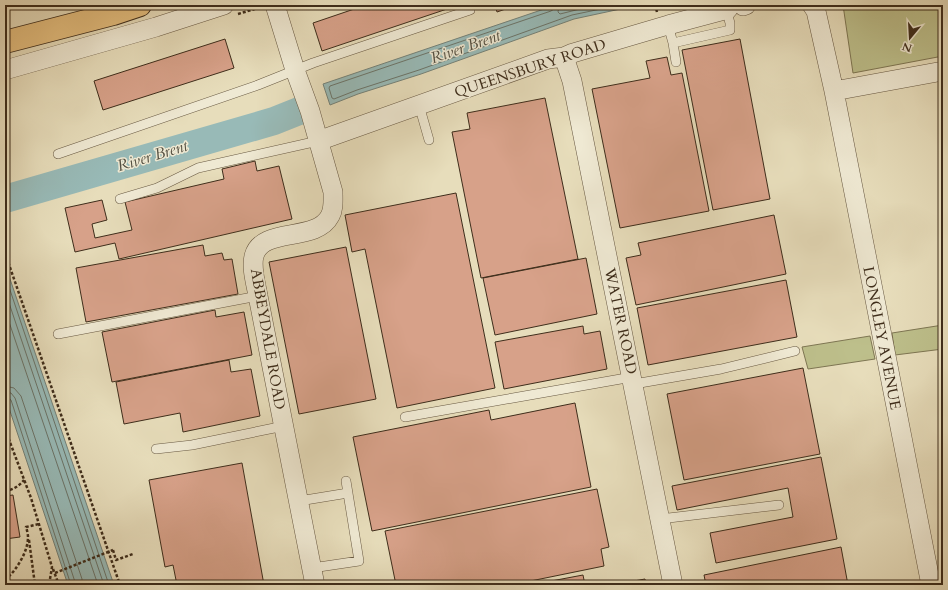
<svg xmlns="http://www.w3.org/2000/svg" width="948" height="590" viewBox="0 0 948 590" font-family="Cardo,serif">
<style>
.green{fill:#bdbf8b;stroke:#7e7653}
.water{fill:#98bab7;stroke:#748279}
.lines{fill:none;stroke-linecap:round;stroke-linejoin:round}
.shore{stroke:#6b7469;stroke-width:1}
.river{stroke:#98bab7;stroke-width:28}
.building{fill:#d7a189;stroke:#3e2d1b}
.lane-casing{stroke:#685943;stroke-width:10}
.street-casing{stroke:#685943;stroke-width:20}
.highway-casing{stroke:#3e2d1b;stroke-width:24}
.path{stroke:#3e2d1b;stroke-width:2.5;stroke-dasharray:3 2;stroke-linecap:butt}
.lane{stroke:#efe9d3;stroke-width:9}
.street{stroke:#efe9d3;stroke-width:19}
.highway{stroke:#e4be7e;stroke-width:22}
.path-bridge{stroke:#3e2d1b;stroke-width:2.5;stroke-dasharray:3 2;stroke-linecap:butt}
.labels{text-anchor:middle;stroke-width:3;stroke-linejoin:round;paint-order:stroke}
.street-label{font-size:15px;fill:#3e2d1b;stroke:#efe9d3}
.water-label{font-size:16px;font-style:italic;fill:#545042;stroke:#efe9d3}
</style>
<rect width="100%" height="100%" fill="#e7ddbb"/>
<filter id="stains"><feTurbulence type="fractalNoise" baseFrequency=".005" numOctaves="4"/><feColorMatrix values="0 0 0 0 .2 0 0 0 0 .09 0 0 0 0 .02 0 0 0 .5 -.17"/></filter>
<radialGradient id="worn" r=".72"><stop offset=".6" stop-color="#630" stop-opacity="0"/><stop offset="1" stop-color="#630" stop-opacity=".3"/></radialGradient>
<!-- green -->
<path class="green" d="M843,5H943V56L853,73Z
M943,325V349L895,355L892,333Z
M870,336L875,359L808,369L802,347Z"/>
<!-- water -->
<path class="water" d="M556,5H639L574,19L421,74L358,94L330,105L323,84Z
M5,263L9,276L114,585H68L5,396Z"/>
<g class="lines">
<!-- shore -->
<path class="shore" d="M554,5V9L551,11L330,86L329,88L332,98L334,99L357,90L419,70L572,15L620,5
M559,5L558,12L560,14L596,5
M5,275L109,585
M5,291L104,585
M5,310L98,585
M5,386L14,388L21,396L82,579V585
M5,392L11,393L15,398L76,585
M5,397L8,398L11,400L71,585"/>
<!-- river -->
<path class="river" d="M5,199L274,121L299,111"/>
</g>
<!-- building -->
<path class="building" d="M366,5H448L450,8L322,51L313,23Z
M495,5H517L497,12Z
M225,39L234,68L103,110L94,81Z
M740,39L770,199L713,210L682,50Z
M667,57L671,75L682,73L709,211L620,228L592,89L650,78L646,61Z
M545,98L578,259L481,278L452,132L470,129L467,113Z
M255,161L257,171L279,166L292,219L119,259L115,243L75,252L65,208L102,200L107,220L92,224L95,238L132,230L125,202L224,179L222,169Z
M456,193L495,388L397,408L365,249L352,252L345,215Z
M774,215L786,274L636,305L626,258L641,255L638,243Z
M203,245L205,256L222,253L224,260L232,259L238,294L86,322L76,268Z
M346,247L376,399L299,414L269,262Z
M586,258L597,314L495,335L483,278Z
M786,280L797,337L648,365L637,308Z
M215,310L216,317L244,312L252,355L112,382L102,332Z
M583,326L584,334L600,331L607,369L504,389L495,342Z
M229,360L231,372L251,369L260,416L183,432L180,413L124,424L116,382Z
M803,368L820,454L684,480L667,394Z
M575,403L591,487L372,531L353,437L489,410L491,420Z
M821,457L837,539L716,563L710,533L793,517L788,488L677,510L672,486Z
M242,463L264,585H177L173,565L165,567L149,480Z
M597,489L609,547L601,549L604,566L511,585H396L385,531Z
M13,495L20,537L5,539V496Z
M841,547L848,585H706L704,575Z
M583,575L585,585H530Z
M645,579L646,585H612Z"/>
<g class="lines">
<!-- lane casing -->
<g class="lane-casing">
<path id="lane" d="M668,25L673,43L676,62
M673,43L730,30V23L726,9
M419,105L429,140
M58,154L258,85L313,63L470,10L469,5
M120,199L157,188L198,168L318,141
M58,334L258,296
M634,384L721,369L795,351
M405,417L632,377
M156,449L192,445L284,426
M299,501L348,493
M660,519L779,505
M312,568L359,561L346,481"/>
</g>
<!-- street casing -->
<g class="street-casing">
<path id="street" d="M275,5L295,70L310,111L333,192C333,200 334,209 330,216C316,243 262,226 254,256C251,268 256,284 258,296L315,585
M812,5L816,11L834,91L931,585
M743,6L746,5
M564,57L572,81L673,585
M5,70L156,27L224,5
M834,91L943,71
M318,141L548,59L564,57L573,53L668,25L728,9"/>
</g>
<!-- highway casing -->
<g class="highway-casing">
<path id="highway" d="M5,42L113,14L140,5"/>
</g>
<!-- path -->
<path class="path" d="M655,5L657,12
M238,14L258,8
M5,253L120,585
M5,429L31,498L52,567L49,585
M5,453L10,443
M5,491C13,490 19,486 24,480
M29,540L35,585
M113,550L116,560L133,554
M53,569L59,585
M5,580C16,571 28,552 28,537C28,534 27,530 26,527L39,524
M50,584L59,581"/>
<!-- lane -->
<use href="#lane" class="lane"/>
<!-- street -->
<use href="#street" class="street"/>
<!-- highway -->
<use href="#highway" class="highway"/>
<!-- path-bridge -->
<path class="path-bridge" d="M55,573L113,550"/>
</g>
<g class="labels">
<!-- street labels -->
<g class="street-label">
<text transform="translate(530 68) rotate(-18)" y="5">QUEENSBURY ROAD</text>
<text transform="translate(621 321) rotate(78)" y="5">WATER ROAD</text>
<text transform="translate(882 338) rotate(79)" y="5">LONGLEY AVENUE</text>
<text transform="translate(268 339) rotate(80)" y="5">ABBEYDALE ROAD</text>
</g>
<!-- water labels -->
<g class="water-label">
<text transform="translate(465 46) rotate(-19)" y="6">River Brent</text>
<text transform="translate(152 155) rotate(-17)" y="6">River Brent</text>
</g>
</g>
<!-- margin -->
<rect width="948" height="590" fill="none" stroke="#e7ddbb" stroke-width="20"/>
<rect x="6" y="6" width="936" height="578" fill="none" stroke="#3e2d1b" stroke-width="2"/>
<rect x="10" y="10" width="928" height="570" fill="none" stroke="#3e2d1b"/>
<!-- north arrow -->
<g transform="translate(910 38) rotate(198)" stroke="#efe9d3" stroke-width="3" paint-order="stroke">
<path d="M0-3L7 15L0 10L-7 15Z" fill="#3e2d1b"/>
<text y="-6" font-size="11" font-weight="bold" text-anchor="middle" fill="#3e2d1b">N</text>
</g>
<rect width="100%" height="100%" filter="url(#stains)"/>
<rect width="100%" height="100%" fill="url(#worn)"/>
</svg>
